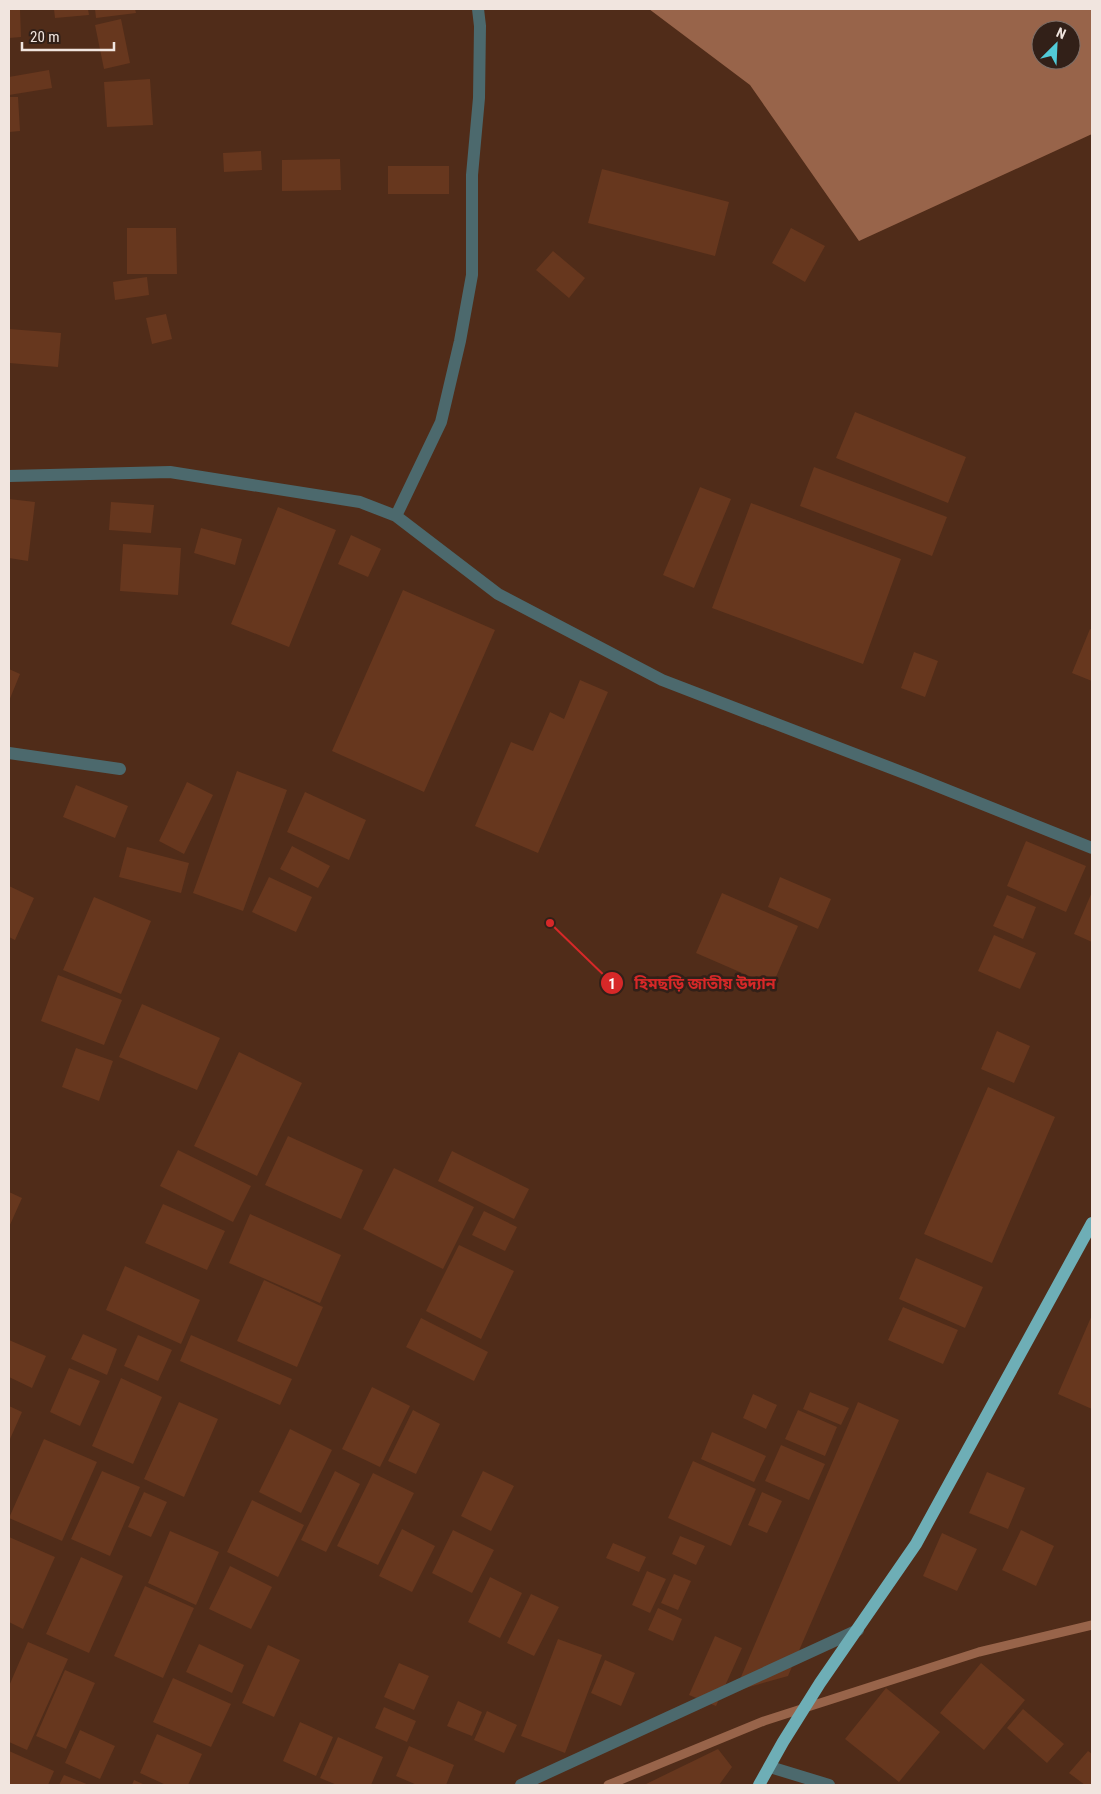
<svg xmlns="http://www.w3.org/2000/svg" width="1101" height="1794" viewBox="0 0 1101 1794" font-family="'Roboto Condensed','Noto Sans Bengali',sans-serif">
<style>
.green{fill:#502c19;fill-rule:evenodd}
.water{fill:#98644a;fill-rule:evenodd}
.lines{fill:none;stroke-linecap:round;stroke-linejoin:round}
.stream{stroke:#98644a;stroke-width:9}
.building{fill:#67371e}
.minor{stroke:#4c696d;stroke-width:12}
.major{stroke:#6eaeb6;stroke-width:12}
.leader{fill:none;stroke:#d62828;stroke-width:2}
.callout-dot{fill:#d62828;stroke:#322018;stroke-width:2}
.mark-label{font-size:15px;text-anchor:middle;font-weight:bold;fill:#fff}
.callout-label{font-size:16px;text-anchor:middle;font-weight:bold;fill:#d62828;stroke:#322018;stroke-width:5;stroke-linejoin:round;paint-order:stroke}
</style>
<rect width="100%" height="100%" fill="#322018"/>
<!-- green -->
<path class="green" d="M9,9H1092V1785H9ZM1041,30H1071V60H1041Z"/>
<!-- water -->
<path class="water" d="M649,9H1092V134L859,241L750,85ZM1041,30H1071V60H1041Z"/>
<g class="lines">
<!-- stream -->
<path class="stream" d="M608,1785L764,1721L979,1652L1092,1625"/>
</g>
<!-- building -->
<path class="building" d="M9,9H20L21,37L9,38Z
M54,9H88L89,15L55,18Z
M95,9H135L136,13L96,18Z
M121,19L130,63L104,69L95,25Z
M49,70L52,88L9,95V77Z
M150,79L153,125L107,127L104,82Z
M9,97H18L20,131L9,132Z
M261,151L262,170L224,172L223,153Z
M340,159L341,190L282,191V160Z
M388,166H449V194H388Z
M602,169L729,202L715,256L588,223Z
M127,228H176L177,274H127Z
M791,228L825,246L805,282L772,263Z
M553,251L585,278L569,298L536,270Z
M147,277L149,295L115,300L113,282Z
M166,314L172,339L152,344L146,318Z
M9,329L61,333L58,367L9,363Z
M855,412L966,457L948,503L836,458Z
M814,467L947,517L932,556L800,506Z
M700,487L731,499L694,588L663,575Z
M9,499L35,502L28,561L9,558Z
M111,502L154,505L151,533L109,530Z
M751,503L901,559L863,664L712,608Z
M278,507L336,530L289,647L231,624Z
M201,528L242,539L235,565L194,553Z
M351,535L381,549L368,577L338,564Z
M123,544L181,548L178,595L120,591Z
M403,590L495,630L424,792L332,751Z
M1090,629L1092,630V681L1072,673Z
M914,652L938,661L925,697L901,688Z
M9,669L20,674L9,701Z
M580,680L608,692L538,853L475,826L511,742L533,751L550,712L564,719Z
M237,771L287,790L243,911L193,893Z
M187,782L213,795L184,854L159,841Z
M76,785L128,806L115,838L63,817Z
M305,792L366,820L349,860L287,832Z
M1026,841L1086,866L1066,912L1007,886Z
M292,846L330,866L318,888L280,869Z
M127,847L189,863L181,893L119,877Z
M269,877L312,897L296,932L252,912Z
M780,877L831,899L818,929L768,907Z
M9,886L34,898L15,940L9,937Z
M1092,892V942L1074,934Z
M722,893L798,926L772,986L696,953Z
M1007,895L1036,907L1023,939L993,926Z
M94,897L151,921L121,994L63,970Z
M994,935L1036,953L1020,989L978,971Z
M58,975L122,1000L104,1045L41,1021Z
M142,1004L220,1038L197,1090L119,1057Z
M997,1031L1030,1046L1014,1083L981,1069Z
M76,1048L113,1061L99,1101L62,1087Z
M239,1052L302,1083L257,1176L194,1146Z
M988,1087L1055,1117L992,1263L924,1234Z
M288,1136L363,1170L341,1219L265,1185Z
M178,1150L251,1186L233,1222L160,1186Z
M452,1151L529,1189L514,1219L438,1181Z
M394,1168L474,1207L443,1269L363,1229Z
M9,1192L22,1198L9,1227Z
M163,1204L225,1231L207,1270L145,1243Z
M484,1211L517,1227L505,1251L472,1235Z
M250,1214L341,1255L320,1303L229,1263Z
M459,1245L514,1271L481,1339L426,1311Z
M916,1258L983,1287L965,1328L899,1299Z
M125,1266L200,1300L181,1344L106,1310Z
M264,1280L323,1307L297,1367L237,1341Z
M903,1307L958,1330L943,1364L888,1340Z
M1092,1315V1409L1058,1394Z
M421,1318L488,1352L474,1381L406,1347Z
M83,1334L117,1349L107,1375L71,1359Z
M138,1335L172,1350L158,1381L124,1366Z
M191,1335L292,1379L280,1405L180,1361Z
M9,1340L46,1356L32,1388L9,1377Z
M69,1368L100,1381L80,1426L50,1412Z
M121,1378L162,1397L133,1464L92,1446Z
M372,1387L410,1406L380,1467L342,1449Z
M810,1392L849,1408L841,1425L803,1409Z
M753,1394L777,1405L766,1429L743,1418Z
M179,1402L218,1419L184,1497L144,1479Z
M858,1402L899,1420L788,1676L735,1691Z
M9,1406L22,1412L10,1439H9Z
M413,1410L440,1424L416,1474L388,1461Z
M798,1410L837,1427L825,1456L785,1439Z
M290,1429L332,1450L301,1513L259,1492Z
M712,1432L766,1456L754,1482L701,1459Z
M44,1439L97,1462L62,1541L9,1518Z
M781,1445L825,1464L809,1500L765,1481Z
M693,1461L756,1489L731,1546L668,1518Z
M102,1471L140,1487L110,1556L71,1539Z
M335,1471L360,1484L326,1552L301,1540Z
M483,1471L514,1486L491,1531L461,1516Z
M987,1472L1025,1488L1008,1529L969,1513Z
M373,1473L414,1493L378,1565L337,1546Z
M144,1492L167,1502L151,1537L128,1527Z
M762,1492L782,1501L767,1533L748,1525Z
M252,1500L304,1525L278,1577L227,1552Z
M402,1529L435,1546L412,1592L379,1576Z
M453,1530L494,1550L472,1593L432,1573Z
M1021,1530L1054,1546L1036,1586L1002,1570Z
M170,1531L219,1552L196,1605L148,1583Z
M942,1533L977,1549L957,1591L923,1576Z
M680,1536L705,1546L696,1565L672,1554Z
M9,1537L55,1557L23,1629L9,1622Z
M613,1543L646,1557L639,1572L606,1558Z
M81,1557L123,1576L89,1653L46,1634Z
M230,1566L272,1587L251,1629L209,1609Z
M647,1571L666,1579L650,1613L632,1605Z
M674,1574L691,1581L678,1610L661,1603Z
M490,1577L522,1593L500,1638L468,1622Z
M145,1586L194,1608L163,1678L114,1656Z
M531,1594L559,1607L534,1656L507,1643Z
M658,1608L682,1619L673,1641L648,1630Z
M715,1636L742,1648L716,1706L689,1695Z
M558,1639L602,1655L565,1753L521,1736Z
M28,1642L68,1659L27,1750L9,1742V1686Z
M199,1644L244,1665L232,1693L186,1672Z
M268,1645L300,1660L274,1717L242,1703Z
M605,1660L635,1673L621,1706L591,1693Z
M399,1663L429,1676L414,1710L384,1697Z
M981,1663L1025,1700L984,1750L940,1713Z
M65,1670L95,1683L66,1749L36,1736Z
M173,1678L231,1704L211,1747L153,1722Z
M886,1688L940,1732L899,1782L845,1739Z
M458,1701L482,1712L472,1736L447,1726Z
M384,1707L416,1721L407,1742L375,1728Z
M1023,1709L1064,1744L1047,1763L1007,1728Z
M487,1711L517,1725L504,1753L474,1740Z
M300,1722L333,1737L316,1776L283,1761Z
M80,1730L115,1746L100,1779L65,1763Z
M157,1734L202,1754L188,1785H166L140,1773Z
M338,1737L383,1757L371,1785H337L320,1778Z
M409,1746L454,1765L446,1785H417L396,1776Z
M718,1749L732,1767L719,1785H644Z
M9,1751L54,1771L48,1785H9Z
M1088,1751L1092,1754V1785H1085L1069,1773Z
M64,1775L89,1785H59Z
M134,1780L145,1785H132Z"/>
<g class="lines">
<!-- minor -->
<path class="minor" d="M9,476L170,472L360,502L396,516L498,594L662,680L917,778L1092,848
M396,516L441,422L460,341L472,275V175L479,98L480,26L478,9
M9,753L120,769
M770,1767L829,1785
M521,1785L858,1630"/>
<!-- major -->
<path class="major" d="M759,1785L783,1742L820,1683L916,1544L1092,1223"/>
</g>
<!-- callouts -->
<path class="leader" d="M550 923L612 983"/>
<g class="callout-dot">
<circle cx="550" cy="923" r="5"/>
<circle cx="612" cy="983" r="12"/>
</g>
<g class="mark-label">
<text x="612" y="989">1</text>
</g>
<g class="callout-label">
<text x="705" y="989">হিমছড়ি জাতীয় উদ্যান</text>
</g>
<!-- border -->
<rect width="1101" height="1794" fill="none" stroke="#f1e5df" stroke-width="20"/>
<!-- north arrow -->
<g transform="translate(1056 45) rotate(24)"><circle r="24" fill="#322018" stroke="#7e6f68"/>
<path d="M0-4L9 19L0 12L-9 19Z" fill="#52cbd8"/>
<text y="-8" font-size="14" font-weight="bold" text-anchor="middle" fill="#f1e5df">N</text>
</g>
<!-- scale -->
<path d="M22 42v8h92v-8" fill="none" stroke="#f1e5df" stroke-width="2.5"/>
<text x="30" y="42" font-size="15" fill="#f1e5df" stroke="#322018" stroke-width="4" paint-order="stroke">20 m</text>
</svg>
